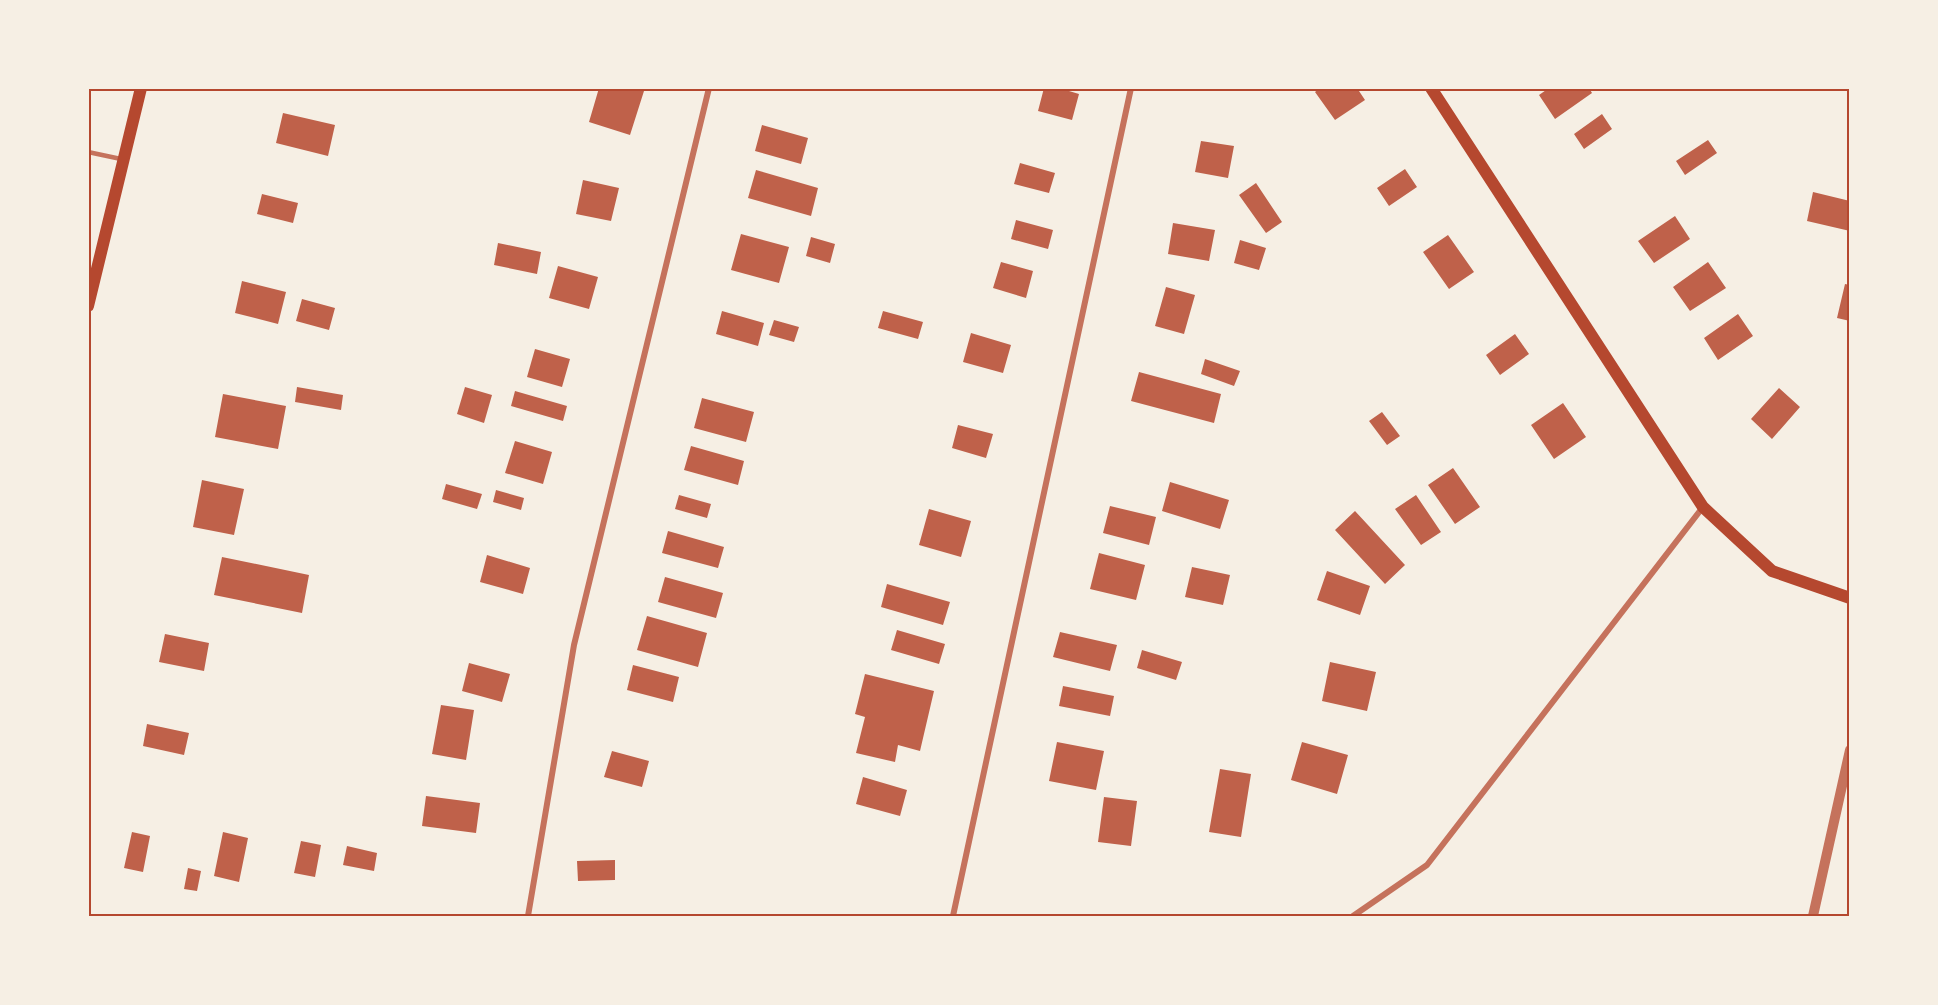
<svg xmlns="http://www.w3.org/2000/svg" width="1938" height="1005" viewBox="0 0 1938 1005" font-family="Spectral,serif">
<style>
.building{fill:#bf614a}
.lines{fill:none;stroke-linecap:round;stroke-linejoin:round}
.service{stroke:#c5725c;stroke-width:4.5}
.minor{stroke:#c5725c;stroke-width:6}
.tertiary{stroke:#c5725c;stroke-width:10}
.secondary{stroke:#b5482f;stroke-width:12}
.neatline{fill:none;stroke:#b5482f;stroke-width:2}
</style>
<rect width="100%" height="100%" fill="#f6efe4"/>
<!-- building -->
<path class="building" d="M599,88H635L644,91L630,135L589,122Z
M1044,88H1059L1079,94L1072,120L1038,111Z
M1320,88H1357L1365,100L1335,120L1315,92Z
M1549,88H1589L1592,93L1555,119L1539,95Z
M283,113L335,125L328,156L276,143Z
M1602,114L1612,129L1584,149L1574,134Z
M762,125L808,138L801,164L755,151Z
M1708,140L1717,153L1685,175L1676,161Z
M1201,141L1234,146L1228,178L1195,172Z
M1020,163L1055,173L1049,193L1014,184Z
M1405,169L1417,187L1389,206L1377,188Z
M756,170L818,188L811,216L748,198Z
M583,180L619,188L611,221L576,214Z
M1256,183L1282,222L1266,233L1239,195Z
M1813,192L1850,201V231L1807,221Z
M262,194L298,203L293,223L257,214Z
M1675,216L1690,239L1654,263L1638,241Z
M1016,220L1053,230L1048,249L1011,239Z
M1173,223L1215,230L1209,261L1168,254Z
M741,234L789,247L779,283L731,270Z
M1448,235L1474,272L1449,289L1423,252Z
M811,237L835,244L830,263L806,256Z
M1240,240L1266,248L1259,270L1234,263Z
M498,243L541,252L537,274L494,265Z
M1001,262L1033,271L1026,298L993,288Z
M1708,262L1726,288L1690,311L1673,287Z
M558,266L598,277L589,309L549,298Z
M242,281L286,292L278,324L235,313Z
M1845,284L1850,285V321L1837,318Z
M1166,287L1195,295L1184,334L1155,326Z
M302,299L335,308L329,330L296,321Z
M722,311L764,323L758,346L716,334Z
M883,311L923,322L918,339L878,328Z
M1738,314L1753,336L1718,360L1704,338Z
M774,320L799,327L794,342L769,335Z
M971,333L1011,345L1003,373L963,362Z
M1515,334L1529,354L1500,375L1486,355Z
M535,349L570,359L562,387L527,377Z
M1205,359L1240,371L1234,386L1201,374Z
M1139,372L1221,394L1214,423L1131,401Z
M297,387L343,395L341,410L295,402Z
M465,387L492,395L484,423L457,414Z
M1779,388L1800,407L1772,439L1751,419Z
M515,391L567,406L563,421L511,406Z
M223,394L286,406L278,449L215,437Z
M702,398L754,412L746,442L694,428Z
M1563,403L1586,437L1554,459L1531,425Z
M1382,412L1400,436L1387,445L1369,421Z
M958,425L993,434L986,458L952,448Z
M515,441L552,452L543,484L505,473Z
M691,446L744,461L738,485L684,470Z
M1453,468L1480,507L1455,524L1428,485Z
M202,480L244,489L234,535L193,527Z
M1170,482L1229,500L1220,529L1162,511Z
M446,484L482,494L477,509L442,499Z
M496,490L524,498L521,510L493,502Z
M679,495L711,504L707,518L675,509Z
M1416,495L1441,532L1421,545L1395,509Z
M1110,506L1156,517L1149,545L1103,533Z
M929,509L971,521L961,557L919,545Z
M1355,511L1405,565L1385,584L1335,530Z
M668,531L724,547L718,568L662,553Z
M1099,553L1145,565L1136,600L1090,589Z
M487,555L530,568L523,594L480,582Z
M222,557L309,575L302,613L214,595Z
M1192,567L1230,575L1223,605L1185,597Z
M1327,571L1370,586L1360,615L1317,600Z
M665,577L723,593L716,618L658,602Z
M887,584L950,602L943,625L881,607Z
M647,616L707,633L698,667L637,650Z
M897,630L945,644L939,664L891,650Z
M1060,632L1117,645L1110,671L1053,657Z
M165,634L209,643L204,671L159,662Z
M1142,650L1182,662L1176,680L1137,668Z
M1330,662L1376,672L1367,711L1322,701Z
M469,663L510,674L502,702L462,691Z
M633,665L679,677L673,702L627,690Z
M865,674L934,691L920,751L898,745L895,762L856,753L865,717L855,714Z
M1063,686L1114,696L1110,716L1059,706Z
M441,705L474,710L466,760L432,754Z
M147,724L189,733L184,755L143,746Z
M1057,742L1104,751L1096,790L1049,781Z
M1302,742L1348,755L1337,794L1291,780Z
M612,751L649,761L642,787L604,777Z
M1220,769L1251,774L1241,837L1209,832Z
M863,777L907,790L900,816L856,804Z
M426,796L480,803L476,833L422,826Z
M1104,797L1137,801L1131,846L1098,842Z
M132,832L150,836L143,872L124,868Z
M223,832L248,838L239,882L214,876Z
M301,841L321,845L315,877L294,873Z
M347,846L377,853L374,871L343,865Z
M615,860V880L578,881L577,861Z
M188,868L201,871L197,891L184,889Z"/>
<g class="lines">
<!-- service -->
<path class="service" d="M88,152L121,159"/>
<!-- minor -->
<path class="minor" d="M528,916L574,645L709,88
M953,916L1131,88
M1353,916L1427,865L1703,507"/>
<!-- tertiary -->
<path class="tertiary" d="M1813,916L1850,750"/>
<!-- secondary -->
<path class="secondary" d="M1431,88L1703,507L1772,571L1850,598
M88,306L141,88"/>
</g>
<!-- border -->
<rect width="1938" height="1005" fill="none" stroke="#f6efe4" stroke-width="180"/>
<rect x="90" y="90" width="1758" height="825" class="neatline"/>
</svg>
